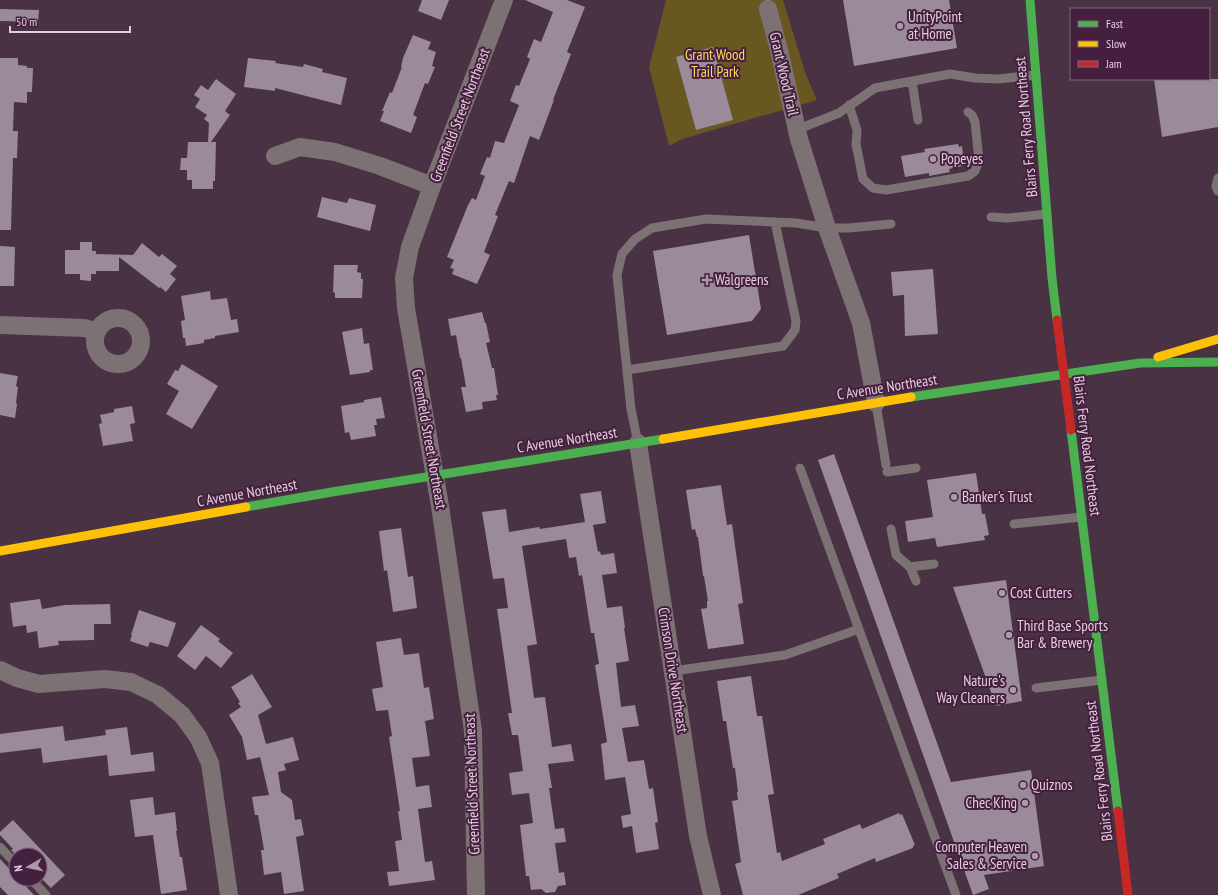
<svg xmlns="http://www.w3.org/2000/svg" width="1218" height="895" viewBox="0 0 1218 895" font-family="'PT Sans Narrow',sans-serif">
<style>
.green{fill:#695722}
.building{fill:#9a8a9a}
.lines{fill:none;stroke-linecap:round;stroke-linejoin:round}
.lane{stroke:#7c7273;stroke-width:9}
.street{stroke:#7c7273;stroke-width:18}
.fast{stroke:#4caf50;stroke-width:9}
.slow{stroke:#ffc107;stroke-width:9}
.jam{stroke:#c62828;stroke-width:9}
.poi-dot{fill:#ae97a8;stroke:#44203e;stroke-width:1.5}
.labels{text-anchor:middle;stroke-width:4;stroke-linejoin:round;paint-order:stroke}
.poi-label{font-size:15px;fill:#e5cddf;stroke:#44203e;text-anchor:start}
.park-label{font-size:15px;fill:#fcda5a;stroke:#44203e}
.street-label{font-size:15px;fill:#e5cddf;stroke:#44203e}
</style>
<rect width="100%" height="100%" fill="#483243"/>
<!-- green -->
<path class="green" d="M666,0H783L806,75L817,100L682,139L669,146L649,67Z"/>
<!-- building -->
<path class="building" d="M422,0H449L441,20L418,11Z
M525,0H567L585,7L567,52L571,54L553,100H554L539,140L530,136L514,183L509,181L495,215L498,216L484,252L490,255L477,284L452,274L454,269L450,268L454,260L447,257L468,205L472,198L476,200L485,176L480,174L487,157L490,158L495,141L504,143L519,105L510,101L516,85L519,86L530,59L527,57L534,39L541,42L553,12Z
M843,0H949L957,48L854,66Z
M0,9L39,10L38,22L0,21Z
M413,35L431,42L428,49L436,52L432,66L435,67L428,84L425,83L413,115L417,117L411,133L380,121L384,111H382L390,92L392,93L402,67H401L403,58Z
M713,47L733,120L696,130L676,57Z
M0,58H18V65L27,66V68H33L32,92H27V103L14,102L13,131H18L17,158H13L11,230H0Z
M248,58L276,61L275,63L303,67L304,64L323,69L322,72L347,78L341,105L275,88V91L244,87Z
M216,79L236,94L225,111L230,115L211,142H216L215,181H213V189H192V180H187V170H180L181,158H187L188,142H208L209,123L204,119L207,115L195,107L200,99L194,95L201,85L208,90Z
M1154,79H1218V127L1162,137Z
M958,144L959,147L962,146L964,163H962V166L949,169L950,172L929,176V173L905,177L901,156L925,152L924,149Z
M322,197L347,203L349,198L376,205L370,231L317,217Z
M749,235L761,309L752,321L667,335L653,251Z
M80,242H92V251H96V254L133,255L142,243L159,257L162,254L177,266L170,274L176,279L166,292L160,287L159,288L119,257V271H96V274H91V281L80,280V274H65V250H80Z
M0,246L15,247L14,286H0Z
M334,265H358L357,272L361,273V279H363L362,298H335V293L333,292Z
M933,269L938,334L905,336L904,295L893,296L891,272Z
M210,291L211,300L227,298L231,320L237,319L239,332L215,336V338L204,340V343L186,346L185,338H183L181,321L185,320L181,296Z
M482,312L485,323H486L490,342L486,343L492,368H494L498,395H496L497,400L482,402L483,409L466,412L461,387H466L461,358H460L456,335L451,336L448,319Z
M362,328L364,344L369,343L373,370H370V372L350,375L342,332Z
M182,364L218,386L192,429L166,414L179,391L167,384L175,370L178,371Z
M0,373L18,376L16,386L18,387L16,403L17,404L15,418L0,415Z
M381,397L385,418L376,419L377,425H374L376,436L351,440L349,432L345,433L341,406L364,402V400Z
M132,406L135,423L130,424L133,441L103,446L99,424L102,423L100,415L114,412V409Z
M834,454L951,782L1031,770L1044,866L984,875L989,889L973,895L818,460Z
M976,473L982,514H985L989,535L984,536L985,540L937,547L935,538L908,542L905,521L933,517L927,480Z
M721,485L727,525L732,524L743,603L738,604L744,644L708,649L701,609L707,608V601H708L704,576H703L698,537H697L695,529L692,530L686,490Z
M601,491L606,523L593,525L598,552L600,551L601,555L614,553L617,573L602,575L607,608L622,606L625,628H624L629,661L616,663L621,707L635,705L639,726L622,728L628,762L644,760L649,789L653,788L658,822L655,823L659,849L636,853L632,826L623,828L621,816L631,814L625,777L605,780L601,744L607,742L595,665L599,664L594,633H591L582,575L579,576L576,557L569,558L566,539L522,546L537,644L527,646L534,698L545,697L552,747L571,744L574,761L548,764L552,788H549L555,829L564,828L566,842L555,843L559,873L564,872L566,885L558,886L555,892L546,893L541,889L531,890L529,876H526L520,825L533,823L529,793L512,795L509,773L523,771L518,735H512L508,713H512L497,609L508,608L504,578L493,579L482,512L506,509L509,532L539,527L540,529L585,522L580,494Z
M401,528L408,577L413,576L417,608L393,612L387,570L384,571L379,531Z
M1006,580L1022,701L996,706L953,587Z
M40,599L42,609L65,605L110,604L111,624H94V640L58,641L59,645L39,648L37,631L27,633L26,625L13,627L10,603Z
M139,610L176,623L168,647L150,642L148,647L130,641L132,635H131Z
M201,625L220,639L218,641L233,653L221,668L206,656L195,670L177,656Z
M401,638L404,655L419,653L424,688L429,687L434,719L425,721L430,756L412,758L416,787L429,785L432,807L418,809L425,862L432,861L435,880L389,886L387,872L399,871L395,841L402,840L398,811H400L389,737L392,736L388,710L376,711L372,689L383,687L376,642Z
M252,674L272,707L258,715L266,744L293,737L299,760L284,764L286,770L278,772L281,792L292,800L295,820L301,819L304,835L296,837L304,891L284,894L281,872L264,875L261,850H264L258,815H255L252,797L269,795L260,757L247,760L242,737L229,715L241,707L238,703L240,702L231,687Z
M751,676L757,716H762L774,794L768,795L777,853L780,852L782,861L825,844L823,839L860,824L862,829L899,813L900,815L902,814L915,845L913,846V848L876,862L875,858L837,874L839,878L798,895H743L735,864L741,862L732,801L738,800L737,792H738L735,768H733L726,721H723L717,681Z
M63,726L65,741L106,735L105,730L127,727L131,755L153,752L155,771L109,776L107,755L43,763L41,748L0,753V734Z
M153,797L155,815L175,812L177,831H176L180,857H182L187,890L161,894L153,835L135,837L130,800Z
M13,820L65,875L51,888L40,877V855H16L11,850L13,849L0,835V832Z
M0,859L16,876V879H19L34,895H8L0,887Z"/>
<g class="lines">
<!-- lane -->
<path class="lane" d="M912,81L918,120
M849,105L857,130L856,144L863,179L873,188L886,190L968,176L975,171L979,160L975,122L972,115L968,112
M796,130L839,113L875,88L950,74L975,78L998,79L1036,75
M1218,178L1216,186L1218,191
M991,217L1008,218L1047,214
M627,370L783,346L795,330L796,321L775,222
M876,403L886,465
M638,443L631,409L617,275L622,254L635,239L652,228L706,219L796,223L827,228H849L891,224
M800,468L956,895
M887,472L916,468
M1014,524L1082,517
M891,529L896,555L910,567L934,564
M910,567L916,581
M673,671L785,655L859,629
M1036,688L1102,680
M0,847L16,864
M31,879L46,895"/>
<!-- street -->
<path class="street" d="M768,9L779,50L799,139L827,228L861,323L876,403
M275,156L300,147L335,152L380,166L432,186
M95 341a23 23 0 1 1 46 0a23 23 0 1 1-46 0Z
M0,325L85,328L97,332
M638,443L698,836L712,895
M0,670L17,678L39,684L105,679L131,682L158,695L182,715L198,737L210,763L229,895
M476,895L473,731L440,506L406,308L404,278L410,247L432,186L504,0"/>
<!-- fast -->
<path class="fast" d="M1030,0L1052,278L1057,320
M911,397L1140,363L1218,362
M1071,430L1118,811
M246,507L332,492L663,439"/>
<!-- slow -->
<path class="slow" d="M1158,357L1218,339
M663,439L911,397
M0,551L246,507"/>
<!-- jam -->
<path class="jam" d="M1057,320L1071,430
M1118,811L1128,895"/>
</g>
<!-- markers -->
<g class="poi-dot">
<circle cx="900" cy="26" r="4"/>
<circle cx="933" cy="159" r="4"/>
<path d="M705 274h4v4h4v4h-4v4h-4v-4h-4v-4h4z"/>
<circle cx="954" cy="497" r="4"/>
<circle cx="1002" cy="593" r="4"/>
<circle cx="1009" cy="635" r="4"/>
<circle cx="1013" cy="690" r="4"/>
<circle cx="1023" cy="785" r="4"/>
<circle cx="1025" cy="803" r="4"/>
<circle cx="1035" cy="856" r="4"/>
</g>
<g class="labels">
<!-- poi labels -->
<g class="poi-label">
<text x="908" y="22">UnityPoint<tspan x="908" dy="17">at Home</tspan></text>
<text x="941" y="164">Popeyes</text>
<text x="715" y="285">Walgreens</text>
<text x="962" y="502">Banker's Trust</text>
<text x="1010" y="598">Cost Cutters</text>
<text x="1017" y="631">Third Base Sports<tspan x="1017" dy="17">Bar &amp; Brewery</tspan></text>
<text x="1005" y="686" text-anchor="end">Nature's<tspan x="1005" dy="17">Way Cleaners</tspan></text>
<text x="1031" y="790">Quiznos</text>
<text x="1017" y="808" text-anchor="end">Chec King</text>
<text x="1027" y="852" text-anchor="end">Computer Heaven<tspan x="1027" dy="17">Sales &amp; Service</tspan></text>
</g>
<!-- park labels -->
<g class="park-label">
<text x="715" y="60">Grant Wood<tspan x="715" dy="17">Trail Park</tspan></text>
</g>
<!-- street labels -->
<g class="street-label">
<text transform="translate(784 74) rotate(77)" y="5">Grant Wood Trail</text>
<text transform="translate(460 115) rotate(-69)" y="5">Greenfield Street Northeast</text>
<text transform="translate(1026 127) rotate(-95)" y="5">Blairs Ferry Road Northeast</text>
<text transform="translate(887 387) rotate(-9)" y="5">C Avenue Northeast</text>
<text transform="translate(429 439) rotate(80)" y="5">Greenfield Street Northeast</text>
<text transform="translate(567 440) rotate(-9)" y="5">C Avenue Northeast</text>
<text transform="translate(1087 446) rotate(83)" y="5">Blairs Ferry Road Northeast</text>
<text transform="translate(247 493) rotate(-10)" y="5">C Avenue Northeast</text>
<text transform="translate(673 670) rotate(81)" y="5">Crimson Drive Northeast</text>
<text transform="translate(1099 771) rotate(-97)" y="5">Blairs Ferry Road Northeast</text>
<text transform="translate(472 784) rotate(-92)" y="5">Greenfield Street Northeast</text>
</g>
</g>
<!-- legend -->
<rect x="1070" y="8" width="140" height="72" fill="#44203e" stroke="#84657e"/>
<rect x="1078" y="21" width="20" height="6" fill="#4caf50" stroke="#84657e"/>
<text x="1106" y="28" font-size="12" fill="#e5cddf">Fast</text>
<rect x="1078" y="41" width="20" height="6" fill="#ffc107" stroke="#84657e"/>
<text x="1106" y="48" font-size="12" fill="#e5cddf">Slow</text>
<rect x="1078" y="61" width="20" height="6" fill="#c62828" stroke="#84657e"/>
<text x="1106" y="68" font-size="12" fill="#e5cddf">Jam</text>
<!-- north arrow -->
<g transform="translate(28 867) rotate(261)"><circle r="19" fill="#44203e" stroke="#84657e"/>
<path d="M0-3L7 15L0 10L-7 15Z" fill="#ae97a8"/>
<text y="-6" font-size="11" font-weight="bold" text-anchor="middle" fill="#e5cddf">N</text>
</g>
<!-- scale -->
<path d="M10 26v6h120v-6" fill="none" stroke="#e5cddf" stroke-width="2"/>
<text x="16" y="26" font-size="12" fill="#e5cddf" stroke="#44203e" stroke-width="3" paint-order="stroke">50 m</text>
</svg>
